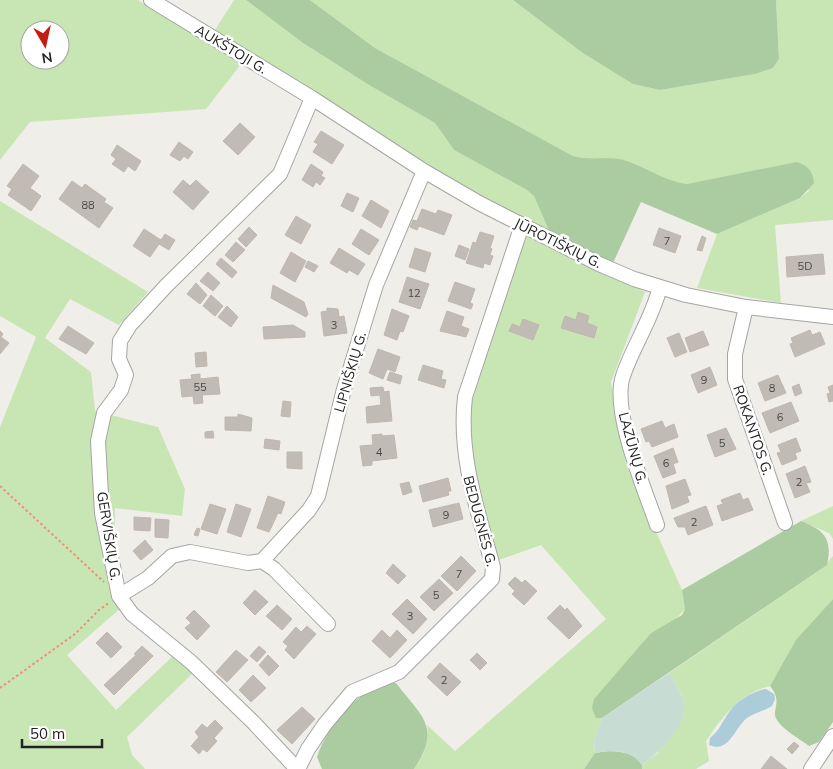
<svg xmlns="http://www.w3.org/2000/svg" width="833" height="769" viewBox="0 0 833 769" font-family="Mulish,sans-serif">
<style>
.grass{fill:#c8e6b3;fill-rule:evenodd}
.forest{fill:#aacca0}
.wetland{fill:#c7ddd4}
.water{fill:#acccda}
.building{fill:#c1bbb5;stroke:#c1b7ac}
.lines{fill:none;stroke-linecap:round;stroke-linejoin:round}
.minor-casing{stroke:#a5a5a5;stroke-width:16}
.path{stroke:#ef8f7a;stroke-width:2;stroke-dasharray:2.5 2.5;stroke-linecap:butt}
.minor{stroke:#fff;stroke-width:14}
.labels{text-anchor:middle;stroke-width:5;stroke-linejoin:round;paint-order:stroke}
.number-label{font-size:11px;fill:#494846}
.street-label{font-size:14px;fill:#212121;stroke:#fff}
</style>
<rect width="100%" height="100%" fill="#f0eee8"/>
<!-- grass -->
<path class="grass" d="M0,0H138L242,63L206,109L30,122L0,160ZM30,30H60V60H30Z
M234,0H246L303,43L369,85L435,123L454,150L527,190L534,196L550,233L429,167L213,33Z
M310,0H513L549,27L633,84L660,90L755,74L773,68L779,59L776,0H833V220L775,225L781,303L697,288L717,234L800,198L810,190L710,180L687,184L674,182L623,160H585L573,156L375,48Z
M0,201L148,292L119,325L70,299L45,338L91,372L95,411L158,427L185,489L182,516L115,508C115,539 112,573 131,599L67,655L116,710L175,654L194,672L127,737L132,755L145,769H0V427L36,337L0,316Z
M525,235L645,292L611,382L626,464L682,590L685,609L674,621L651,633L596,718H602L594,741L595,753L584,769H414C424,754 430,743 427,725L455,751L606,619L541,545L499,560L472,470L466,411Z
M833,506V539L829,533L801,521Z
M833,556V599L796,641L770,686C739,694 723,716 706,741L709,761L696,769H642V765L658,753L682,695L669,673L820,570Z"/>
<!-- forest -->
<path class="forest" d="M246,0H310L375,48L573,156C589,161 607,156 624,160C646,167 664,181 687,184L797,162C808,166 813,171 814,183L800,198L717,234L641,202L613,263L550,233L534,196L527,190L454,150L435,123L369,85L303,43Z
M513,0H776L779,59L773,68L755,74L660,90L633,84L583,53Z
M801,521C823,530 833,537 827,565L602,718H596L592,708L594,699L651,633L682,615L685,609L682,590Z
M833,599V722L819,742L809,746C800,739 783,730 777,720C770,710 784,703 770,686L796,640Z
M386,683H396C422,717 442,727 414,769H322L317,757C329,723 352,696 386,683Z
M608,751C623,752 633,752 642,765V769H584L595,753Z"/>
<!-- wetland -->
<path class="wetland" d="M669,673C673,680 678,687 681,694C694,721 661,751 642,765C630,749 613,750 595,753L594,741L602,718Z"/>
<!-- water -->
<path class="water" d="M766,689L774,694L775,699L772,706C764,711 755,713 747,718C735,727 729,754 709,745L710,738C720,730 722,722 729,712C737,701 753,691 766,689Z"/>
<!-- building -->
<path class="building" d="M240,123L255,137L238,155L223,141Z
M321,131L344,145L332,164L313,152L318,144L314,142Z
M179,142L193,152L188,159L184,156L180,161L170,155Z
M117,145L141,161L135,171L128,166L124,172L112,164L116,159L111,155Z
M23,164L39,176L30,188L41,196L31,211L8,195L12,189L7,186Z
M311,164L323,172L321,176L325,178L320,185L316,182L313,187L302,180Z
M183,180L190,186L196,180L209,192L193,210L173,192Z
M72,181L82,188L85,184L106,199L104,202L113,208L99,228L59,199Z
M347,193L359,198L353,212L341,206Z
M371,200L389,211L381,228L362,216Z
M422,209L436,214L438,210L452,215L444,235L419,226L417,230L410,227L413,220L417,221Z
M296,216L311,225L301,244L285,235Z
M249,227L257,235L246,247L238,239Z
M659,228L681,236L675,253L653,245Z
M144,229L161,240L165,234L175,240L169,250L159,244L150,257L133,246Z
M361,229L379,240L369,255L352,244Z
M480,232L494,236L490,248L492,249L490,255L493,256L490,265L484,263L483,268L466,263L473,242L476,243Z
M702,236L706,238L702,251L697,250Z
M236,242L245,250L233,262L225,255Z
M459,245L469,249L465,260L455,256Z
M339,248L365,264L358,275L349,270L347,273L330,263Z
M415,248L431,253L425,272L409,267Z
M291,252L306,261L295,282L280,273Z
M823,254L825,274L787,277L786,257Z
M221,258L237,272L232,278L216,264Z
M308,261L318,266L314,272L305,267Z
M208,272L220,283L213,291L200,281Z
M407,277L429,284L420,309L399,302Z
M455,282L475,289L470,303L473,304L471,309L448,301Z
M196,283L207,295L200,304L187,294Z
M273,285L304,302L308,314L306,317L271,298Z
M211,295L223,306L215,316L203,306Z
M227,306L238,317L231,327L218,317Z
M327,308L338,309L339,317L344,316L347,333L324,336L321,312L327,311Z
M392,309L409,316L403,332L400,331L397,340L384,335Z
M447,311L464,317L461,326L469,329L466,337L440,331Z
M578,312L589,316L587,323L597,327L594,338L561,328L565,316L576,320Z
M523,319L539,325L533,340L509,331L512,324L520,327Z
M293,325L305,332V337L264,339L263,327Z
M68,326L94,343L86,354L59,339Z
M810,330L812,335L820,332L825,344L795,357L790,344L793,343L791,338Z
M0,331L3,334L1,337L9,343L0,354Z
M703,331L709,345L690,352L685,338Z
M679,333L687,352L675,357L667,338Z
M378,349L400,357L395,372L387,369L383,379L369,373Z
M206,352L207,366L196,367L195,353Z
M423,365L443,371L441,379L446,380L444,388L418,380Z
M710,367L717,385L698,393L691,375Z
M390,372L402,376L400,384L387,380Z
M200,374V379L218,377L220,394L202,395L203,403L194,404L193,396L182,397L180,380L192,379L191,375Z
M778,375L786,393L765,401L758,383Z
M799,384L802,393L795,396L792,387Z
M833,385V401L829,402L827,394L830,393L828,387Z
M383,387L384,392L389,391L392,421L367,423L366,407L381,405L380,395L371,396L370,388Z
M283,401L291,402L290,417L281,416Z
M791,402L799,421L770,433L762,413Z
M238,414L252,418L251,431L225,430V417H238Z
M662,421L665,428L674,424L678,437L652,447L649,441L646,442L641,429Z
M726,428L736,449L715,457L707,435Z
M213,431L214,438H205V432Z
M382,434V436L394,435L397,458L372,461V465L363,466L360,446L373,445L372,435Z
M796,438L801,451L795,453L797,459L782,465L777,453L781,452L778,445Z
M265,439L280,441L279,450L264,448Z
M673,448L678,462L673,464L676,473L663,478L654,456Z
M287,452H302V469L287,468Z
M805,466L811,482L806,483L810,492L795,498L786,474Z
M448,478L451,491H448L449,495L423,502L419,486Z
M685,479L691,495L687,496L689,502L672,509L666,486Z
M409,482L412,492L403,495L400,484Z
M740,493L743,500L748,498L753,510L722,521L717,506L723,504L721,500Z
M268,496L285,502L281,514L278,513L269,532L257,528Z
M459,503L463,519L433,527L429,510Z
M210,504L226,509L217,534L201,529Z
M236,504L251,509L241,537L227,532Z
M706,506L713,525L688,535L685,527H678L674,518Z
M134,517L151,518L150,531L134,530Z
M155,519L169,520L168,538L155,537Z
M197,528L200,529L198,536L194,535Z
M145,540L153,550L141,560L133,551Z
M461,556L476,571L457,591L441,576Z
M393,564L406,576L398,584L386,573Z
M515,577L522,583L525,580L537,591L524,605L512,594L515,591L508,584Z
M439,579L453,593L434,611L420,597Z
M255,590L268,602L255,615L243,603Z
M407,599L427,619L413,634L392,614Z
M277,605L292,619L282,630L266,616Z
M560,605L565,610L567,608L582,626L569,639L547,618Z
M194,610L210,626L197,640L185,628L191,623L186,618Z
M307,626L316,634L294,659L285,650L288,646L283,642L296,627L301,632Z
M382,630L390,638L397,630L407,640L390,658L372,641Z
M107,632L122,647L111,658L96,643Z
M142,646L153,656L114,695L104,685L136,655L134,654Z
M259,646L266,652L257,662L250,656Z
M236,650L248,660L227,682L216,672Z
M477,653L487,663L480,670L470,660Z
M268,655L279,666L269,676L259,665Z
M440,663L461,682L447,696L427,677Z
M253,675L266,688L251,702L239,690Z
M302,707L315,719L292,744L277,730Z
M215,720L223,728L214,738L217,741L207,752L203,749L199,754L191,746L199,737L195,732L202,724L207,728Z
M794,742L799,746L792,754L787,749Z
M771,756L787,769H761Z"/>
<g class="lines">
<!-- minor casing -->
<g class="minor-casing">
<path id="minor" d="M151,0L312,98L424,171L479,203L599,264L634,279L686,295L746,307L833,317
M746,307L735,354V379L785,523
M657,525C645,490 611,411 623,376C633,346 652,319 660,287
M262,561L309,510L318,496L344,389L376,285L424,171
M119,596L148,578L172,556L190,552L248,563L262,561L274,569L328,624
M297,769L254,723L191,662L132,614L119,596L102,513L98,441L104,413L121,390L126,375L119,359L120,341L130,325L166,286L280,174L312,98
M298,769L308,749L325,724L352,692L399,672L492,579L493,567C478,511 458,456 465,397L522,225
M811,769L833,736"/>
</g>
<!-- path -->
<path class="path" d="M0,486L104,582
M0,688L75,634L99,610L110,602"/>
<!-- minor -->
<use href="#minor" class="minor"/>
</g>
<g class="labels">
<!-- number labels -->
<g class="number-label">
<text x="88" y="209">88</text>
<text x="667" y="245">7</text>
<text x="805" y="270">5D</text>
<text x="414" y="297">12</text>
<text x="334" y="329">3</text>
<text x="704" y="384">9</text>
<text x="200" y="391">55</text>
<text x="772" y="392">8</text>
<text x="780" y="421">6</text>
<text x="722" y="447">5</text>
<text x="379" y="456">4</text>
<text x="666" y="467">6</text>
<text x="799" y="486">2</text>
<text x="446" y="519">9</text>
<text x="694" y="526">2</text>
<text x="459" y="578">7</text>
<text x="436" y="599">5</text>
<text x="410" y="620">3</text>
<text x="444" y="684">2</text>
</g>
<!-- street labels -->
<g class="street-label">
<text transform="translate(231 49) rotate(31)" y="5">AUKŠTOJI G.</text>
<text transform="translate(558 243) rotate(26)" y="5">JŪROTIŠKIŲ G.</text>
<text transform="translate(350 372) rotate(-74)" y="5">LIPNIŠKIŲ G.</text>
<text transform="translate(753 430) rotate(71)" y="5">ROKANTOS G.</text>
<text transform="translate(633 448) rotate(75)" y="5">LAZŪNŲ G.</text>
<text transform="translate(480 521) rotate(75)" y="5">BEDUGNĖS G.</text>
<text transform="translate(109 536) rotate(81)" y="5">GERVIŠKIŲ G.</text>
</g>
</g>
<!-- north arrow -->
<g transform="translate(45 45) rotate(171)"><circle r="24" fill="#ffffff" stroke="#a6a6a6"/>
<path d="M0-4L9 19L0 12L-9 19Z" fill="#c21d10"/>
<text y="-8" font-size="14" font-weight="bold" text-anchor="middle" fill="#212121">N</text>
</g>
<!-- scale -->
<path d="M22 739v8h80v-8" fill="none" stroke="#212121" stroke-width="2.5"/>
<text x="30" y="739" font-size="15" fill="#212121" stroke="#ffffff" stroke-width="4" paint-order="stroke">50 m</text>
</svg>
